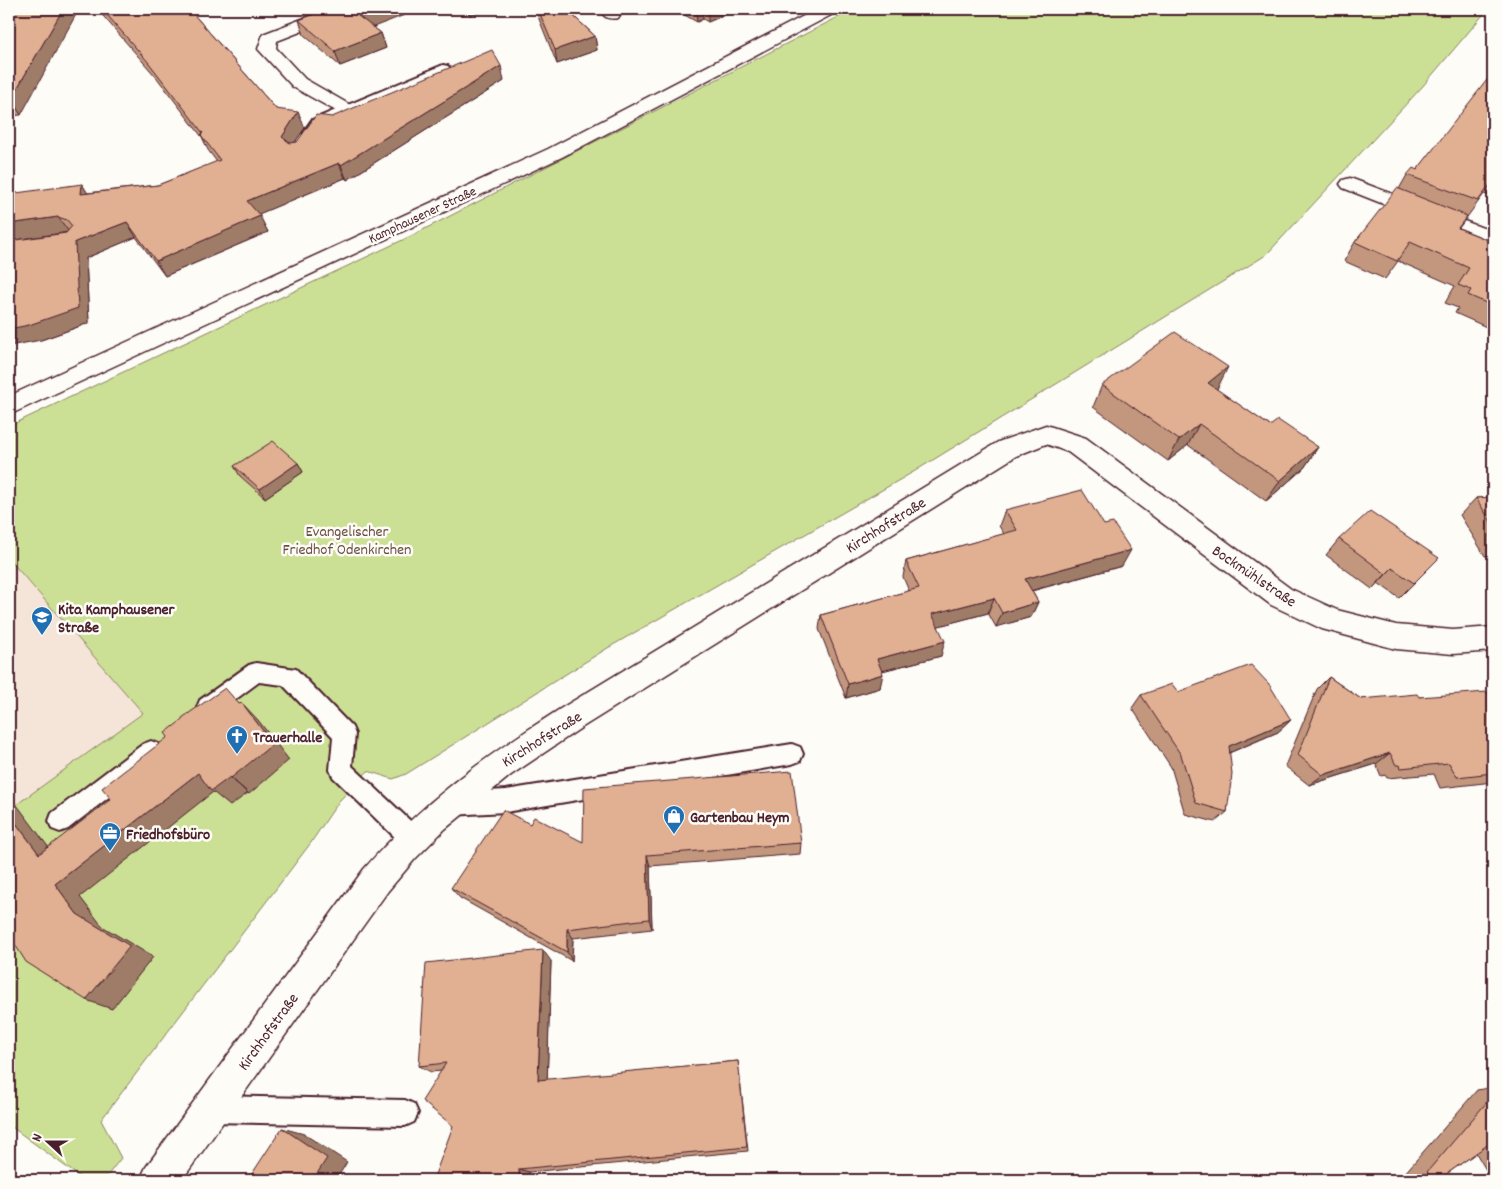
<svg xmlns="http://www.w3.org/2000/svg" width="1502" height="1189" viewBox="0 0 1502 1189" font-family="Dekko,sans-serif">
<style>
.built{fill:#f5e5d9}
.green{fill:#cce095;stroke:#8b8060}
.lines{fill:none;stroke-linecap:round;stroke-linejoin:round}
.lane-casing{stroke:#4a1f2b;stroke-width:4}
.street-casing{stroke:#4a1f2b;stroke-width:3}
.secondary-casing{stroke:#4a1f2b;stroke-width:3}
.lane{fill:#fdfcf7;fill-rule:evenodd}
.street{fill:#fdfcf7;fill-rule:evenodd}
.secondary{fill:#fdfcf7;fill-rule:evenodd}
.wall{fill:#c2977e;stroke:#4a1f2b}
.shaded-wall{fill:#9e7b67;stroke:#4a1f2b}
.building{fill:#e1b093;stroke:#4a1f2b}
.labels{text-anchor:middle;stroke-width:5;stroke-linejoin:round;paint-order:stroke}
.far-street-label{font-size:14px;fill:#4a1f2b;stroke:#fdfcf7}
.street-label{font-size:16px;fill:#4a1f2b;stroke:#fdfcf7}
.park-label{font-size:16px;fill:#6a4f46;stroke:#fdfcf7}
.poi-label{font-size:16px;font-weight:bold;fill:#4a1f2b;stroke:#fdfcf7;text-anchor:start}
</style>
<rect width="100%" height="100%" fill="#fdfcf7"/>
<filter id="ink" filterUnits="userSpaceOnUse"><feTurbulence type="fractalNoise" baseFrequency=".02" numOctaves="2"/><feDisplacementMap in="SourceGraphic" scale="10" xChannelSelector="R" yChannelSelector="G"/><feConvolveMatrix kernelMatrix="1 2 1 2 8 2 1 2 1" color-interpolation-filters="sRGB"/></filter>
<g filter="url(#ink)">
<!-- built -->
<path class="built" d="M9,559L144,713L9,810Z"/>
<!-- green -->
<path class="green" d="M854,9H1488L1422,87L1266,255L915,471L606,649L406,774L393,779L368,771L339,801L310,844L101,1120L121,1158L104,1180H84L9,1125V810L143,713L9,559V426L411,236Z"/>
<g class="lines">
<!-- lane casing -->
<g class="lane-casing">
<path id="lane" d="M443,65L448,66L450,69L448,72L322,126L315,136H305L303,133L312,120Z
M256,663L296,669L352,727L355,734L352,766L420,830L424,838L420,846L412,849L404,846L333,777L330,770L333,737L283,685L259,682L216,714L208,717L200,714L197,707L200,700L249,665Z
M151,741L159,744L162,751L159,758L68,829L60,832L52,829L49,821L52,813L143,744Z
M792,744L800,747L803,754L800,761L792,764L506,812L450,815L442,812L439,804L442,796L450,793L506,790Z
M211,1096L405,1100L414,1104L418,1113L414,1122L405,1126L211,1122L202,1118L198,1109L202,1100Z"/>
</g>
<!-- street casing -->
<g class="street-casing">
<path id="street" d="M328,9H352L349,13L277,41L276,48L305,79L352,106L354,110L352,114L345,116L293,87L258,49L263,34Z
M599,9H616L621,14L618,18C609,20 603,17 599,9Z
M1350,178L1483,228L1493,229V243L1472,239L1343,188L1340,184L1343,180Z
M1046,425L1086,438L1291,589L1337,610L1396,625L1453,630L1493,627V651L1453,654L1396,649L1322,629L1271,605L1068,452L1046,444L1016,456L581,728L511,775L445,829L415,859L388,891L182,1180H140L146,1167L364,869C423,801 485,757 560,709L998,442Z"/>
</g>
<!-- secondary casing -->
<g class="secondary-casing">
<path id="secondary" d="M817,9H838L835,13L562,157L9,415V396L548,149Z"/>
</g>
<!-- lane -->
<use href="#lane" class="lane"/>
<!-- street -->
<use href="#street" class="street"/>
<!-- secondary -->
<use href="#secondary" class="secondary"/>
</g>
<!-- wall -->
<path class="wall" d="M9,9L21,115L9,116V117Z
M97,9H189L276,109L305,128L295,142H297L332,117L504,81L347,180L345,178L258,214L268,232L165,276L136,237L86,258L89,323L41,340L9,241L82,184L87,193L158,185L217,162L208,150L202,137L157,78Z
M464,9H487L470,15Z
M535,9H566L595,36L597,50L557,64Z
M674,9H738L708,22L703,19L697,22Z
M299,20L373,27L381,33L386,48L340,66L304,35Z
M1493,77V197L1484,194L1459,228L1493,242V330L1455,313L1458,308L1445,303L1455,286L1398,261L1385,279L1344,261L1355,242L1399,189L1407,175L1417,170Z
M1102,385L1216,389L1270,426L1318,447L1304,468L1266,501L1188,445L1168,461L1093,407Z
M298,463L303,472L265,498L240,476L234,466Z
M1493,497V555L1485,556L1460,515L1476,498Z
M1005,510L1122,566L1032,591L1038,602L1031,617L996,627L988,613L938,626L941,656L882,671L880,688L846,698L819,629L821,615L909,591L903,577L906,561L1004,534L999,526Z
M1339,539L1439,558L1399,598L1378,583L1372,589L1326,555Z
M1329,677L1361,699L1419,697L1493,699V782L1440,788L1434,774L1387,778L1385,775L1381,776L1376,764L1309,785L1285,766L1317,689Z
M1178,692L1291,720L1278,732L1229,753L1227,812L1215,822L1185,814L1171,767L1132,708L1141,695Z
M530,824L583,842L801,843L800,854L650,866L652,929L573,938L572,961L460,898L451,888Z
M551,961L547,1080L738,1061L748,1151L529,1172L528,1180L453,1126L441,1071L431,1072L419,1066Z
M1493,1087V1180H1492L1476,1153L1438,1180H1409L1404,1174L1477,1090Z"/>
<!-- shaded-wall -->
<path class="shaded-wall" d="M63,9H79L21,115L11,99Z
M377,9H420L363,31L358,16Z
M469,9H487L470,15Z
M703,9V19L697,22L696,12Z
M715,9H738L708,22V12Z
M381,33L386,48L340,66L335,51Z
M595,36L597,50L557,64L555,50Z
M501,66L504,81L347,180L341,165Z
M298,112L305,128L288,152L282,137Z
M339,163L345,178L254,216L247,201Z
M82,184L92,200L81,194Z
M260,216L268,232L165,276L156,261Z
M58,217L69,232L9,241V224Z
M127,222L136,237L86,258L89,323L41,340L9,346V329L75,242Z
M1228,367L1217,389L1196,405L1208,383Z
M1199,424L1188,445L1168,461L1179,440Z
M1318,447L1304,468L1266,501L1280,481Z
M298,463L303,472L265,498L260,489Z
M1131,550L1122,566L1019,594L1025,579Z
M1392,568L1378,583L1372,589L1386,574Z
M994,598L988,613L928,629L932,614Z
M1038,602L1031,617L996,627L1002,613Z
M945,641L941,656L874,673L877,659Z
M883,674L880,688L846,698L848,684Z
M242,703L258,720L289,760L249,794L231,778Z
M1291,720L1278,732L1217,758L1229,746Z
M1390,753L1376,764L1309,785L1323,775Z
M198,773L230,777L248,793L230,806L213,792L80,897L102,926L153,957L112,1009L86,1000L77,914L55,884Z
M9,800L17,805L64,868L39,854L9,814Z
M647,855L650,866L652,929L649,919Z
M567,929L573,938L572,961L567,952Z
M543,950L551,961L547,1087L538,1080Z
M282,1128L304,1134L347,1162L336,1180H313Z
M519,1169L529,1172L528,1180H519Z
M9,1174L17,1180H9Z"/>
<!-- building -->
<path class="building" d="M9,9H63L11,99L9,100Z
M102,9H189L276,109L298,112L282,137L290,143L297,142L316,115L332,117L492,50L501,66L341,165L339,163L247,201L260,216L156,261L127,222L75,242L78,308L29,325L9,329V241L66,233L72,226L67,220L58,217L9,224V194L82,184L81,194L158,185L220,160L201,135L203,133L149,63Z
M328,9H377L358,16L381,33L335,51L299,20Z
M538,9H566L595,36L555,50Z
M691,9H715L708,12L703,9L696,12Z
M1490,76L1493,77V181L1478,201L1407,175L1413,168L1417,170Z
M1397,188L1467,216L1458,228L1493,242V306L1468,295L1471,290L1458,285L1469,268L1410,242L1397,261L1355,242Z
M1175,332L1228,367L1208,383L1270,426L1278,420L1318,447L1280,481L1199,424L1179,440L1102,385Z
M273,441L298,463L260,489L234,466Z
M1082,490L1104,525L1113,523L1131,550L1025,579L1038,602L1002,613L994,598L932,614L945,641L877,659L883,674L848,684L821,615L919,588L906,561L1017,530L1005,510Z
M1493,497V525L1476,498Z
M1370,511L1439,558L1414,583L1392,568L1386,574L1339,539Z
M1251,665L1269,684L1291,720L1229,746L1232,774L1227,812L1196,803L1181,755L1141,695L1172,684L1178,692Z
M1329,677L1361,699L1417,694L1419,697L1487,692L1491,699H1493V773L1457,777L1449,763L1401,768L1400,765H1396L1390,753L1323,775L1298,755Z
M225,688L239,704L242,703L273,744L231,778L230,777L211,791L198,773L55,884L77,914L130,946L86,1000L26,962L9,935V814L39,854L111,799L102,788L168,737L165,733L182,720V718Z
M792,771L801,843L647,855L649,919L567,929V952L451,888L503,810L530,824L534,817L583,842L584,788Z
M543,950L538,1080L738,1061L747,1147L519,1169V1180H433L453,1126L422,1101L446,1063L419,1066L426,963Z
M1493,1095V1141L1438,1180H1435L1427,1172Z
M282,1128L327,1158L313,1180H248Z"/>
</g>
<!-- icons -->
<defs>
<g id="school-pin" transform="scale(1.125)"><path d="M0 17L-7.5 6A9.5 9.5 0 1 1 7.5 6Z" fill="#1f6fb2" stroke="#fdfcf7"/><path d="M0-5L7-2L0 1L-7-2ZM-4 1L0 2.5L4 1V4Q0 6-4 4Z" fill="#fff"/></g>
<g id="church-pin" transform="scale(1.125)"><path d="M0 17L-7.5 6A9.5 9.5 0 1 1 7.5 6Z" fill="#1f6fb2" stroke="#fdfcf7"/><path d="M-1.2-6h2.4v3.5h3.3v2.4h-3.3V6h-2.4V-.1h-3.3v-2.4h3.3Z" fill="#fff"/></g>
<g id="shop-pin" transform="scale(1.125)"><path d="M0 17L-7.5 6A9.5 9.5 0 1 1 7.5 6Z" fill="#1f6fb2" stroke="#fdfcf7"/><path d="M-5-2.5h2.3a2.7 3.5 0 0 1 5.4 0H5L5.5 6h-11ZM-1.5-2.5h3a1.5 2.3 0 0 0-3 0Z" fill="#fff"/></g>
<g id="office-pin" transform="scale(1.125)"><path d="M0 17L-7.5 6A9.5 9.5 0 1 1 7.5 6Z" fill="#1f6fb2" stroke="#fdfcf7"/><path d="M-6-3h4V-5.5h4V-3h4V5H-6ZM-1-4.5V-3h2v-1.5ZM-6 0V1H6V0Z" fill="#fff"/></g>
</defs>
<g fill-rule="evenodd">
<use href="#school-pin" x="42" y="617"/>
<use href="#church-pin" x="237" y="736"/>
<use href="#shop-pin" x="674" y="816"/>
<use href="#office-pin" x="110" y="833"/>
</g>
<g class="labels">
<!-- far-street labels -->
<g class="far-street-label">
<text transform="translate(422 214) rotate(-25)" y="5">Kamphausener Straße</text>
</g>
<!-- street labels -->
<g class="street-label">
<text transform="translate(885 524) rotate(-32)" y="6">Kirchhofstraße</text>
<text transform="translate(1255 575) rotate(34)" y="6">Bockmühlstraße</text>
<text transform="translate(541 738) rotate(-32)" y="6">Kirchhofstraße</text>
<text transform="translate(267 1031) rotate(-54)" y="6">Kirchhofstraße</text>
</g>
<!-- park labels -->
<g class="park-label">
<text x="347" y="536">Evangelischer<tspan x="347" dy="18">Friedhof Odenkirchen</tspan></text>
</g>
<!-- poi labels -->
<g class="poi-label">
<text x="58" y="614">Kita Kamphausener<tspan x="58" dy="18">Straße</tspan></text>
<text x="253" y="742">Trauerhalle</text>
<text x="690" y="822">Gartenbau Heym</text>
<text x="126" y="839">Friedhofsbüro</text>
</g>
</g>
<!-- margin -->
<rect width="1502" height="1189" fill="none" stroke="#fdfcf7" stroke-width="30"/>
<rect x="15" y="15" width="1472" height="1159" fill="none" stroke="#4a1f2b" stroke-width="2" filter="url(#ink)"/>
<!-- north arrow -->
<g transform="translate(48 1142) rotate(291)" stroke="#fdfcf7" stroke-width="4" paint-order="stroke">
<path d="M0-4L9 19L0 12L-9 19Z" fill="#4a1f2b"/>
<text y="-8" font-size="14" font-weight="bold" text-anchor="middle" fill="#4a1f2b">N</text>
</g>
</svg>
